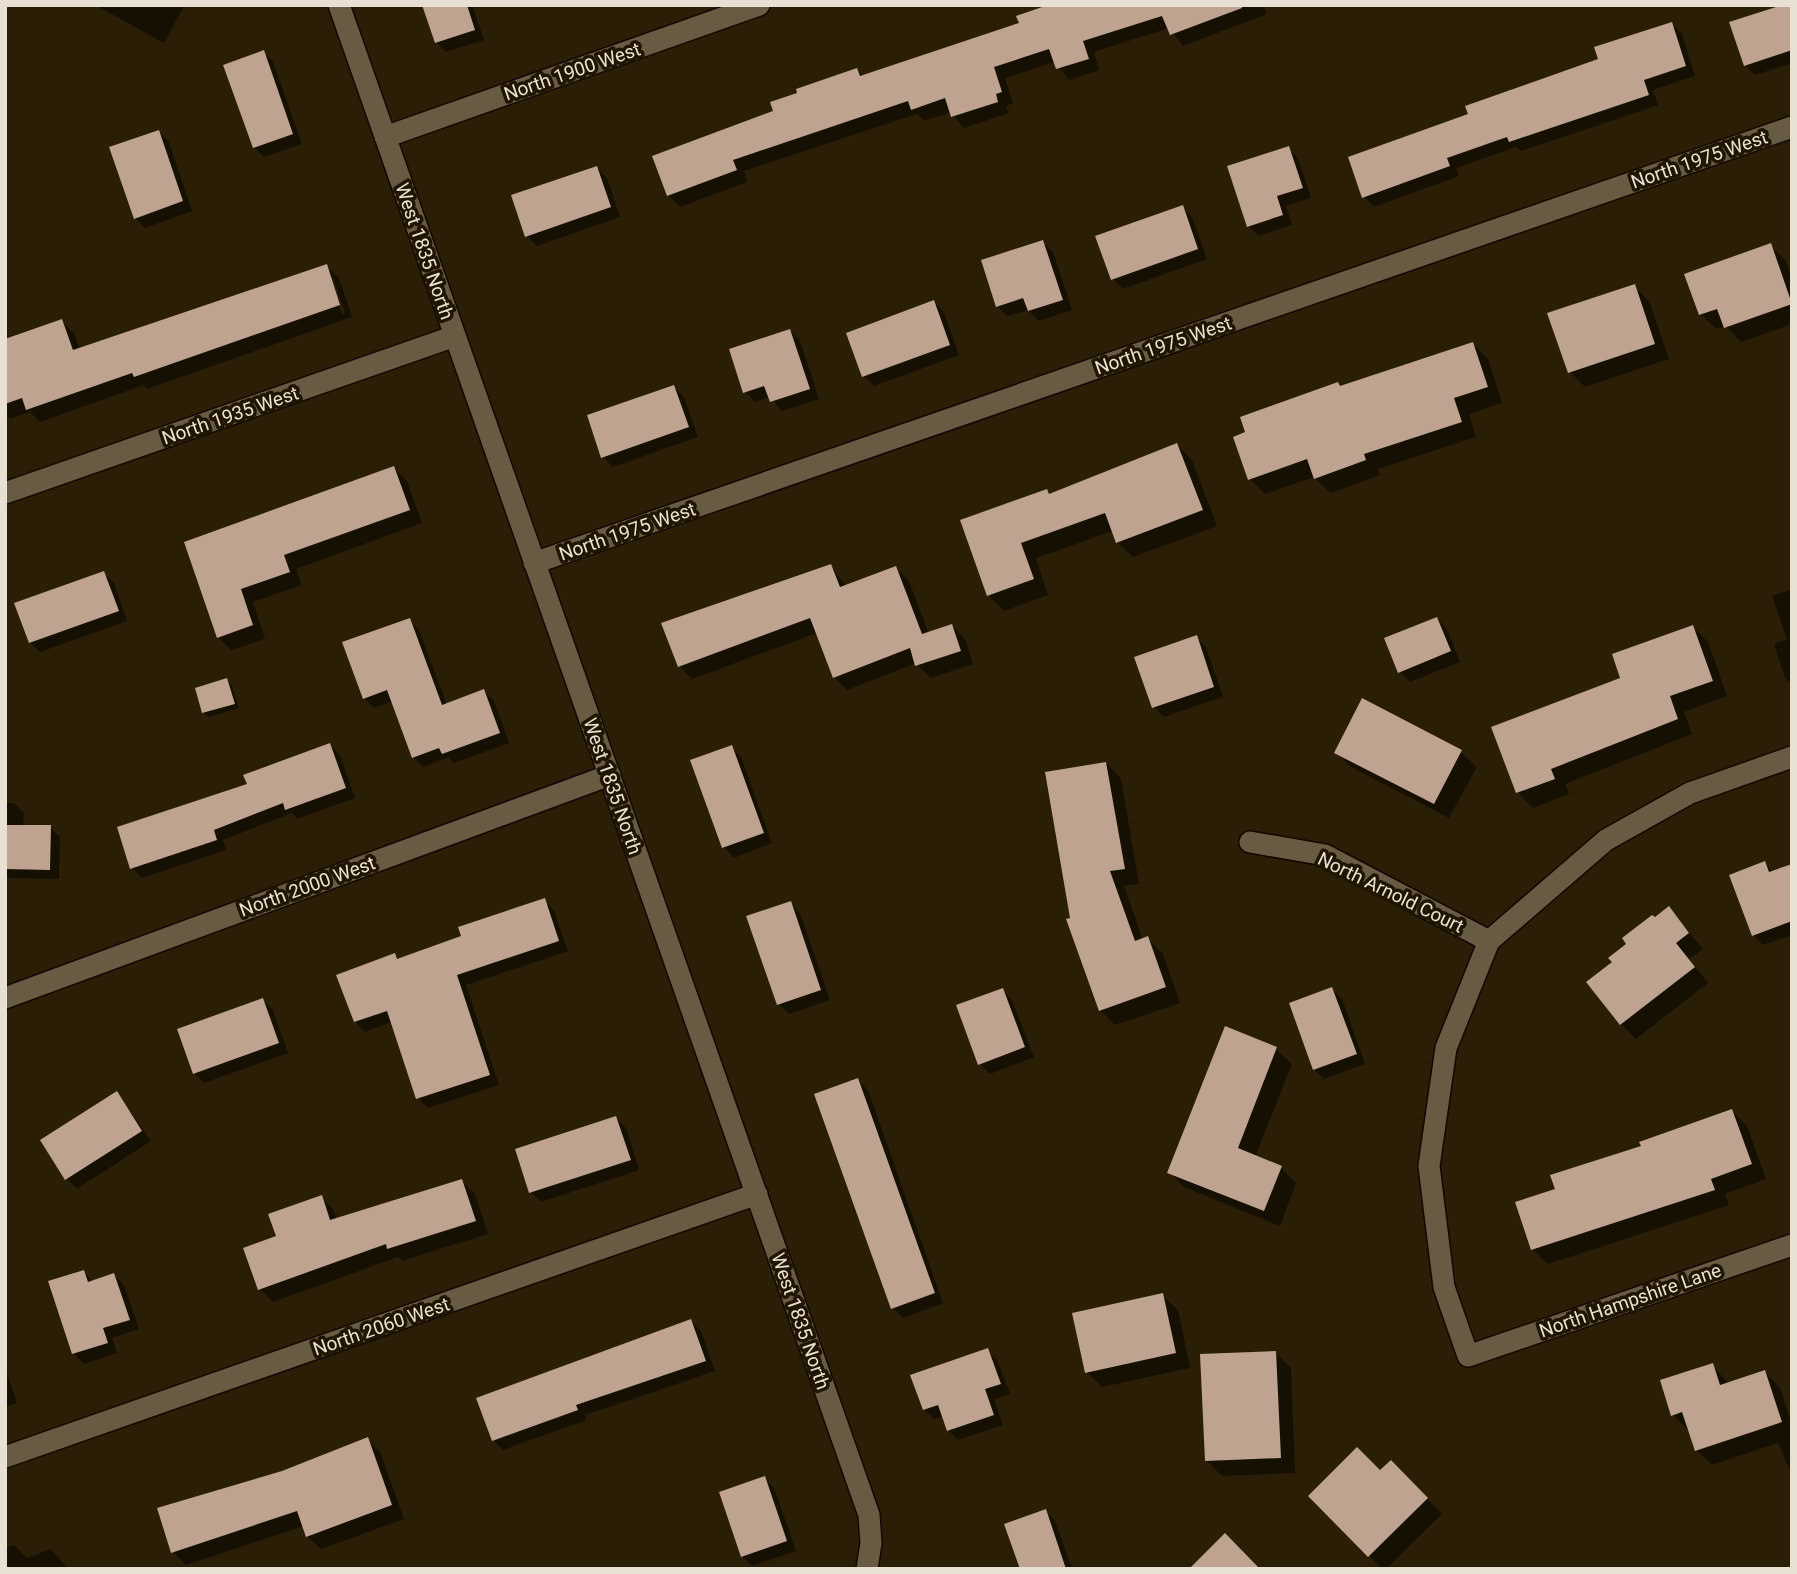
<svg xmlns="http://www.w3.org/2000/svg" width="1797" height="1574" viewBox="0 0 1797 1574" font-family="Roboto,sans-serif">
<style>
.shadow{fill:#0007;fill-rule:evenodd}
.building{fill:#bea391}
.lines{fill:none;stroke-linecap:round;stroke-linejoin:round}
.street-casing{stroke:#120800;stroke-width:24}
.street{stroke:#685b43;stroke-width:21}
.rail{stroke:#b3aa99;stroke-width:5;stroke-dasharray:3.5 7;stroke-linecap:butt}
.labels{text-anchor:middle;stroke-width:7;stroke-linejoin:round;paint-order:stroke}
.street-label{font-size:19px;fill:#e8e0d2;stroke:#201501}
</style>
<rect width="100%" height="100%" fill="#2a1e07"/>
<!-- shadow -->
<path class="shadow" d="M95,5H183L184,6L164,43Z
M424,5H472L484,40L446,52L436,42Z
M1043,5H1263L1267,14L1183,46L1169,28L1094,52L1099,70L1069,80L1055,62L1005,78L1013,103L1006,106L1009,113L964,128L951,112L924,121L917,114L744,171L747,182L680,207L668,195L775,112L857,70L863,76L1021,24L1045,8Z
M1792,5V63L1755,75L1745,65Z
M1672,24L1682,34L1695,76L1653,90L1658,105L1521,151L1516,147L1456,168L1459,176L1374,207L1364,197L1471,115L1601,60Z
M263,52L273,62L302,144L264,157L254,147Z
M159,132L169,142L192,211L145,228L135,218Z
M1288,148L1298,158L1311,198L1286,206L1292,225L1259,236L1248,226Z
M597,168L607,178L620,217L537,246L527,236Z
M1182,207L1192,217L1207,259L1123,289L1113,279Z
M1043,242L1053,252L1072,310L1039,321L1028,310L1007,316L997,306Z
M1770,245L1786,261L1792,277V324L1741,342L1726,326L1716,329L1701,314Z
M326,266L339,278L352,317L147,389L144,385L40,422L30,412L10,419L5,414V353L61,321L74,333L80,350ZM330,278H333L345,313L342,314Z
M1634,286L1649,301L1669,359L1585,387L1570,372Z
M934,302L944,312L959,355L874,386L864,376Z
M790,331L800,341L819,399L782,411L770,397L755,402L745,392Z
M1473,344L1488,359L1502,403L1469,414L1476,437L1378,469L1380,475L1331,493L1314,477L1265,494L1250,479L1341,387Z
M674,387L684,397L698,437L613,467L603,457Z
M1177,445L1192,460L1217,526L1133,557L1117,542L1113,531L1036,558L1048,595L1004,611L988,595L1047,492L1050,495Z
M394,468L407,481L422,523L296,569L302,585L253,602L265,639L231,650L218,637L187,543Z
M831,566L846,586L896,568L909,581L929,634L952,626L965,639L973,664L930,678L916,663L847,690L834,677L817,633L692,679L679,666Z
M104,573L114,583L127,621L40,652L30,642Z
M1792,589V684L1785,678L1774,644L1787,639L1772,596Z
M1437,619L1447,629L1460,662L1410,682L1400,672Z
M409,620L419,630L447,705L484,691L494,701L509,743L454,763L448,758L423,767L413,757L393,701L374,708L364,698Z
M1693,627L1708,642L1727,696L1684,712L1692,734L1565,784L1569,794L1533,808L1518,792L1623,679Z
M1196,637L1206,647L1223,697L1164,717L1154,707Z
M227,680L231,684L239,708L209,717L204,713L197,689Z
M1363,700L1461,752L1477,767L1449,818L1351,767L1336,752Z
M330,745L340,755L355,798L297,819L292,813L223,840L226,850L142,878L132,868L249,785Z
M731,747L741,757L772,843L734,858L724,847L693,761Z
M1106,763L1121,779L1139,884L1124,886L1143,940L1147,938L1163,954L1180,1003L1115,1025L1100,1010L1072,919Z
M5,803H14L24,813L23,827H50L60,837L59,879L5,878Z
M1765,863L1774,873L1792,866V935L1763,945L1753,935Z
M544,900L554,911L568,951L466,985L499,1085L428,1108L418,1098L392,1022L365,1032L355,1021L394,955L399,960L463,937Z
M790,903L800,913L830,1000L789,1014L779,1004Z
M1669,909L1703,949L1689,959L1708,983L1636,1039L1621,1024L1655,920Z
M1332,989L1342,999L1365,1064L1324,1079L1314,1069Z
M1002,990L1012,1000L1034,1057L990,1074L980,1064Z
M263,1000L273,1010L288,1053L204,1083L194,1073Z
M1226,1029L1276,1049L1292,1064L1255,1157L1281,1167L1296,1183L1280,1226L1184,1187L1169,1172Z
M858,1080L868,1090L943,1303L903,1318L893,1308Z
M117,1093L151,1141L77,1189L67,1179Z
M1732,1111L1747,1126L1766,1179L1725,1194L1729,1205L1548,1264L1532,1249L1557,1191L1643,1148Z
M616,1118L626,1128L639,1170L541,1202L531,1192Z
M462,1181L475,1194L488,1234L402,1261L398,1257L273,1302L260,1289L278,1237L321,1197L334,1210L337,1220Z
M84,1272L94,1282L114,1275L124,1285L139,1329L112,1338L117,1353L84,1364L74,1354L51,1282Z
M1162,1295L1178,1310L1190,1368L1102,1387L1087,1372Z
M691,1321L701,1331L715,1371L585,1415L586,1420L503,1450L493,1440Z
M987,1350L997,1360L1010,1394L994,1399L1003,1425L958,1440L948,1430L943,1416L934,1419L924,1409Z
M1276,1353L1291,1368L1295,1473L1222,1476L1207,1461Z
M1712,1365L1729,1384L1765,1372L1780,1388L1792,1425V1475L1778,1443L1712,1465L1696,1450L1688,1430L1673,1415Z
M5,1368L17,1403L5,1407Z
M367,1439L380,1452L404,1519L321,1549L307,1536L304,1526L186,1565L173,1552L159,1509L283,1472Z
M1391,1462L1442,1514L1386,1569H1382L1311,1496L1380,1472Z
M764,1478L774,1488L796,1551L752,1566L742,1556Z
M1045,1511L1055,1521L1072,1569H1022Z
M14,1545L27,1558L51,1549L68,1569H5V1548Z"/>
<!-- building -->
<path class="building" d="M422,5H467L475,30L435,43Z
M1048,5H1242V8L1170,35L1162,16L1083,41L1089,59L1056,69L1049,49L994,67L1002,92L996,94L998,102L951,117L945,98L911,110L908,101L733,160L737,170L667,196L652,156L773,111L770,102L797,93L796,89L857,68L860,76L1019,23L1016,16Z
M1782,5H1792V50L1744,66L1729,22Z
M1672,22L1686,66L1644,80L1649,95L1509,142L1507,137L1447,158L1450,166L1362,198L1348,157L1468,114L1465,106L1598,59L1594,47Z
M264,50L293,134L253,148L223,65Z
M159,130L183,201L134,219L109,147Z
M1289,146L1303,188L1277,196L1283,215L1247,227L1227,166Z
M597,166L611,207L525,237L511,195Z
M1183,205L1198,249L1111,280L1095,236Z
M1043,240L1063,300L1028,311L1023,298L996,307L981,260Z
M1771,243L1792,304L1724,328L1717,309L1699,315L1684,274Z
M327,264L340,305L134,377L132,373L26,410L22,398L5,404V339L62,319L73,350Z
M1635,284L1655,344L1568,373L1547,313Z
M934,300L950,345L862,377L846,333Z
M790,329L810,389L770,402L764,386L743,393L729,349Z
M1473,342L1488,387L1454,398L1462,422L1364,454L1366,460L1314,479L1307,459L1248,480L1233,437L1245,432L1240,417L1338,382L1340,386Z
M674,385L689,427L601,458L587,415Z
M1177,443L1203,510L1116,543L1105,513L1021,543L1034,579L987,596L960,520L1047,489L1049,494Z
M394,466L410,510L284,555L290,572L241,589L253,625L217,638L184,542Z
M831,564L840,587L896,566L922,634L952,624L961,651L915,666L910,648L833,678L810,618L678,667L661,623Z
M104,571L119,611L29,643L14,603Z
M1437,617L1451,651L1398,673L1384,638Z
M410,618L442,705L484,689L500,733L442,754L439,748L412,758L387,690L363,699L342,642Z
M1693,625L1713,681L1670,696L1678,719L1551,769L1555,779L1516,793L1491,727L1620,678L1612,654Z
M1197,635L1214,687L1152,708L1134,657Z
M227,678L235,704L202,713L195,688Z
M1362,698L1462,750L1434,804L1334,753Z
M330,743L346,788L285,810L283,803L214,830L217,840L130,869L117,827L247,784L243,775Z
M732,745L764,833L722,848L690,760Z
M1106,762L1125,869L1110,871L1135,941L1148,936L1166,987L1099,1011L1066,919L1070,918L1045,772Z
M5,825H51L50,870L5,869Z
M1765,861L1769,872L1792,864V921L1752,936L1729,875Z
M545,898L559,941L457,975L490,1075L416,1099L387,1011L354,1022L336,975L395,953L397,959L461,936L458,927Z
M791,901L821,990L777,1005L746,916Z
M1669,906L1689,933L1676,943L1695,967L1620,1025L1586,982L1612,962L1608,958L1626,944L1622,938L1652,915L1655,917Z
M1332,987L1357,1054L1313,1070L1289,1003Z
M1003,988L1025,1047L978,1065L956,1005Z
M263,998L279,1043L193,1074L177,1029Z
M1225,1026L1277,1047L1238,1148L1282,1166L1264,1211L1167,1173Z
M858,1078L935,1293L891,1309L814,1094Z
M117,1091L142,1131L65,1180L40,1140Z
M1732,1109L1752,1164L1711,1179L1715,1190L1531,1250L1515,1202L1555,1189L1550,1175L1641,1146L1639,1142Z
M616,1116L631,1160L529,1193L515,1149Z
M462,1179L476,1221L387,1249L386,1244L258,1290L243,1248L276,1236L268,1214L322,1195L330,1220Z
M84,1270L88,1282L114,1273L130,1320L103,1328L108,1343L72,1354L48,1281Z
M1163,1293L1176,1353L1085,1373L1072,1313Z
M691,1319L706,1361L576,1405L578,1410L492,1441L476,1398Z
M988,1348L1001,1384L985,1389L994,1415L947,1431L938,1405L923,1410L910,1375Z
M1276,1351L1281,1458L1205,1461L1200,1354Z
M1713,1363L1720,1385L1765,1370L1782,1422L1695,1451L1682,1412L1671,1416L1660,1380Z
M368,1437L392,1505L306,1537L297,1511L171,1553L157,1508L282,1471Z
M1357,1447L1380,1470L1391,1460L1428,1498L1368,1557L1308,1496Z
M765,1476L787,1541L741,1557L719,1492Z
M1046,1509L1066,1569H1020L1004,1524Z
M1225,1533L1260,1569H1189Z"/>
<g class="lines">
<!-- street casing -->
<g class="street-casing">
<path id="street" d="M339,5L869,1515L871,1543L867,1569
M385,137L759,5
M5,493L455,336
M534,563L1792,127
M1792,757L1690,793L1606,840L1489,941L1446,1048L1429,1166L1444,1287L1468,1356L1792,1245
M1250,842L1325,855L1489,941
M5,998L610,775
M5,1457L757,1194"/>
</g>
<!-- street -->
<use href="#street" class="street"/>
<!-- rail -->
<path class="rail" d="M5,6L6,5"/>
</g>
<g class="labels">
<!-- street labels -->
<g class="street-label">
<text transform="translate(572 71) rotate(-19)" y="7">North 1900 West</text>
<text transform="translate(1699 159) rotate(-19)" y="7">North 1975 West</text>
<text transform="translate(425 251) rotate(71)" y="7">West 1835 North</text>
<text transform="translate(1163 345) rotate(-19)" y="7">North 1975 West</text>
<text transform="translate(230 415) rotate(-19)" y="7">North 1935 West</text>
<text transform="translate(627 531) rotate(-19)" y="7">North 1975 West</text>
<text transform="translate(613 786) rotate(71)" y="7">West 1835 North</text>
<text transform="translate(307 886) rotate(-20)" y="7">North 2000 West</text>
<text transform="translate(1391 892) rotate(26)" y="7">North Arnold Court</text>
<text transform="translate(1630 1300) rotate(-19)" y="7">North Hampshire Lane</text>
<text transform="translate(801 1321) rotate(71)" y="7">West 1835 North</text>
<text transform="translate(381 1326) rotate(-19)" y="7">North 2060 West</text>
</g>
</g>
<!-- border -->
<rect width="1797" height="1574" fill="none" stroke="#e8e0d2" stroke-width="14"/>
</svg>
